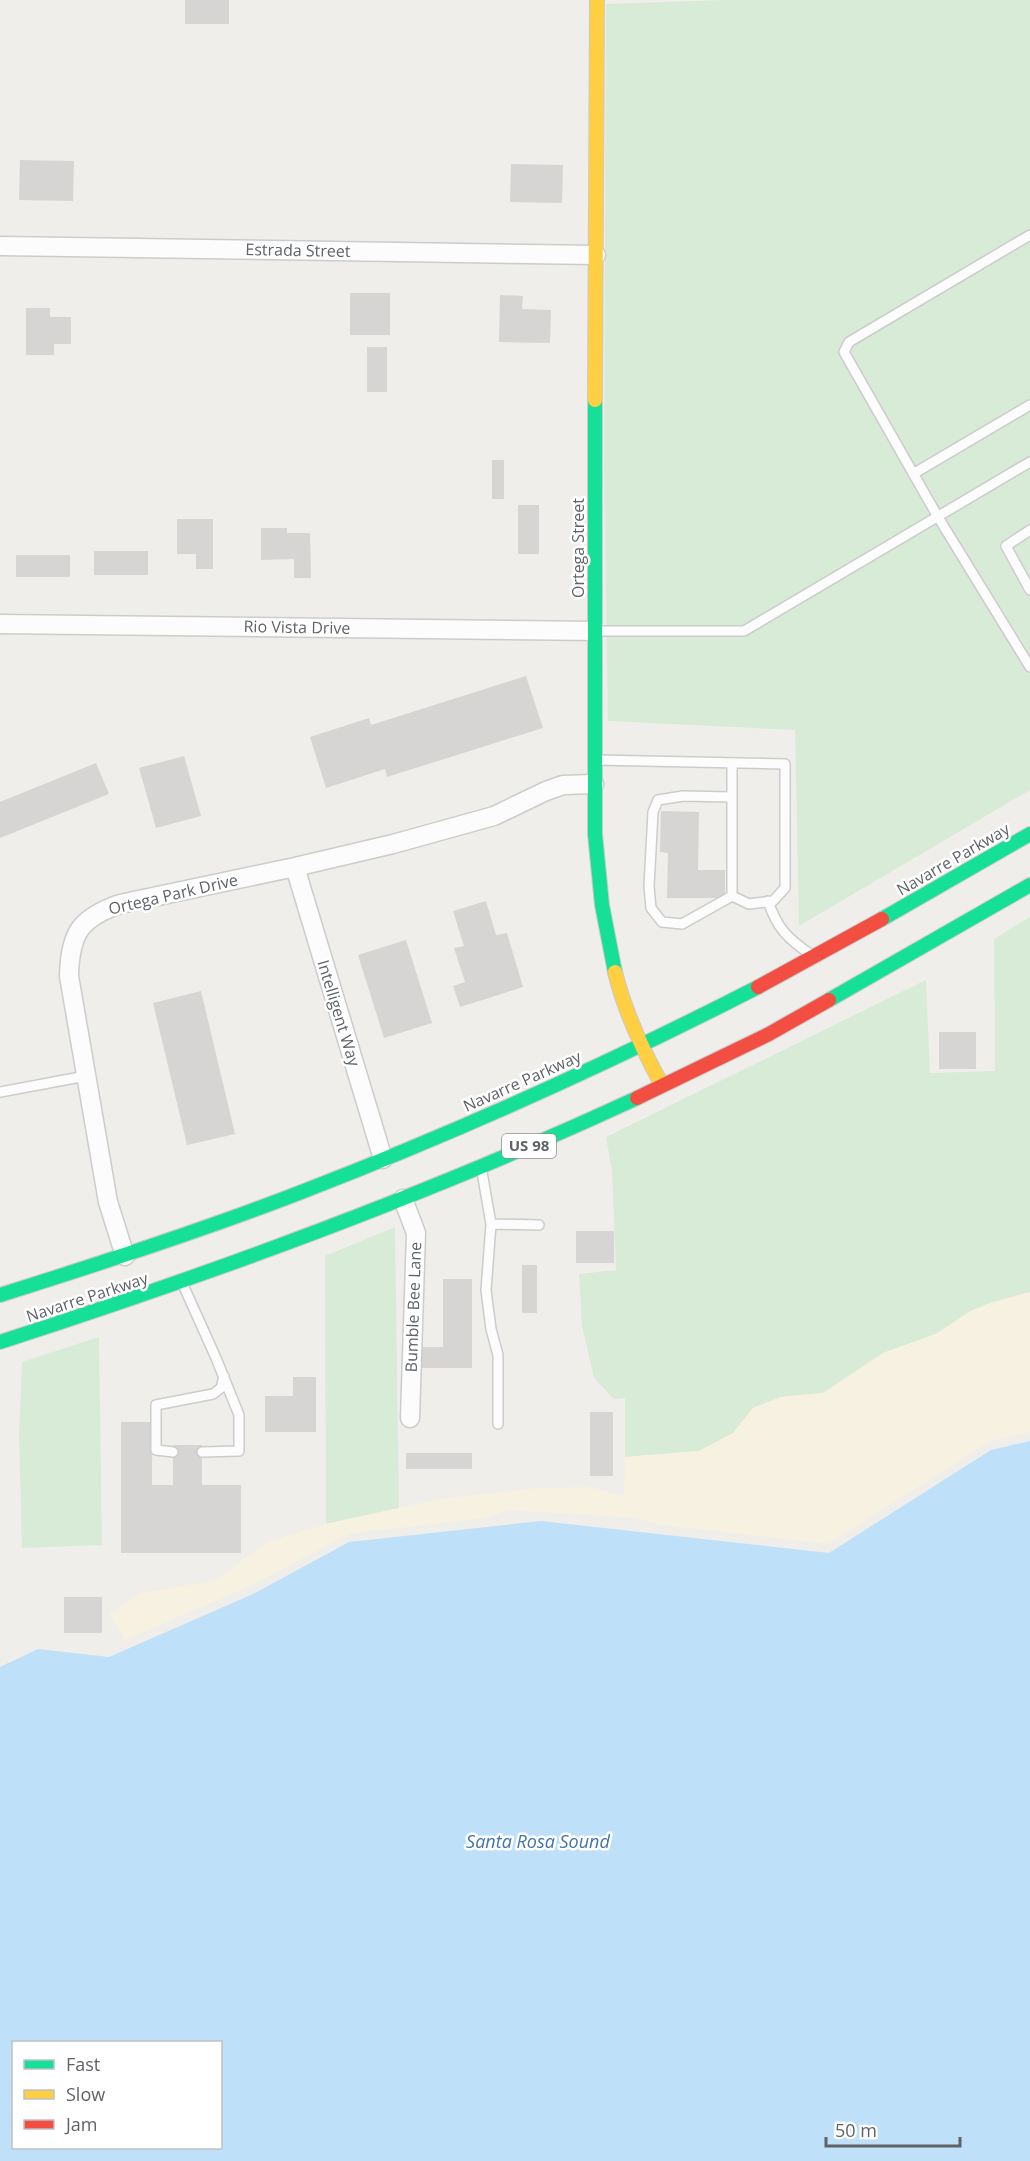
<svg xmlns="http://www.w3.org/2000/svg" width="1030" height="2161" viewBox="0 0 1030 2161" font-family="'Open Sans',sans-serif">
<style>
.green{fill:#d8ebd6}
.sand{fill:#f6f1e1}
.water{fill:#bfe0f9;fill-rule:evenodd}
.building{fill:#d6d5d3}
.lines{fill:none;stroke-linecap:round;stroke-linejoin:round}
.lane-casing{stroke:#cbcccc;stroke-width:12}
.street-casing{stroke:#cbcccc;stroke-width:21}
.fast-casing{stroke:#cacacb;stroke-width:16}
.slow-casing{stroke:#cacacb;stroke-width:16}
.jam-casing{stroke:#cacacb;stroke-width:16}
.lane{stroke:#fdfcfc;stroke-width:9}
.street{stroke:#fdfcfc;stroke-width:18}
.fast{stroke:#16e098;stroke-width:14}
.slow{stroke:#ffcf43;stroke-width:14}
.jam{stroke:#f24e42;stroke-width:14}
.labels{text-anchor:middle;stroke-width:5;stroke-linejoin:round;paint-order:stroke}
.shield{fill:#fff;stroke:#8f9295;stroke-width:1.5}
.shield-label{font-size:15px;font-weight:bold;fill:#5f6368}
.street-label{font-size:16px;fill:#5f6368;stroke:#fff}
.water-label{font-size:18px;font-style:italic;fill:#4174aa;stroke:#fff}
</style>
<rect width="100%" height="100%" fill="#efeeea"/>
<!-- green -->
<path class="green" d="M725,0H1030V790L799,926L795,730L608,721L604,473L606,4Z
M1030,917V1292L990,1303L969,1312L936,1334L883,1353L823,1393L781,1397L753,1408L733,1433L699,1451L625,1457V1398L614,1399L594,1378L582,1326L579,1274L616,1270L612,1171L606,1137L926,980L930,1073L995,1071L994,939Z
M395,1227L399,1508L326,1524L325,1256Z
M99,1337L102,1545L22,1548L19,1435L22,1362Z"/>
<!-- sand -->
<path class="sand" d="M1030,1292V1432L989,1442L828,1544L660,1525L635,1518L509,1510L486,1518L348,1534L250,1586L123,1641L125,1639L109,1614L140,1593L216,1580L267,1542L330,1523L440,1499L537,1488L590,1487L624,1496L625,1457L699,1451L733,1433L753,1408L781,1397L823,1393L883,1353L936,1334L969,1312L990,1303Z"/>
<!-- water -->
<path class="water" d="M1030,1441V2161H0V1667L38,1649L109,1657L253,1594L349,1542L541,1521L829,1553L991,1450ZM220,2042V2148H14V2042Z"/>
<!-- building -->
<path class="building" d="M185,0H229V24H185Z
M20,160L74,161L73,201L19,200Z
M511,164L563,165L562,203L510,202Z
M350,293H390V335H350Z
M500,295L523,296L522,309L551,310L550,343L499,342Z
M26,308H50V317H71V344H54V355H26Z
M367,347H387V392H367Z
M492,460H504V499H492Z
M518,505H539V554H518Z
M177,519H213V569H196V554H177Z
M261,528H287V533H310L311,578H294V559L261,560Z
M94,551H148V575H94Z
M16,555H70V577H16Z
M526,676L543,728L387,777L385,769L326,788L310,737L369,718L371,725Z
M184,756L201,816L156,828L139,768Z
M96,763L109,794L0,838V802Z
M661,811L699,812L698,870H725V898H667L668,853L660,852Z
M486,901L496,935L507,933L523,987L460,1007L453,986L465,982L454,948L464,946L453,911Z
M406,940L432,1023L384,1038L358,955Z
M201,991L235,1134L187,1145L153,1003Z
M939,1032H976V1069H939Z
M576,1231H614V1263H576Z
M522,1265H537V1313H522Z
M443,1279H472V1368H416V1347H443Z
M293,1377H316V1432H265V1396H293Z
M590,1412H613V1476H590Z
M121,1422H152V1485H173V1445H202V1485H241V1553H121Z
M406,1453H472V1469H406Z
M64,1597H102V1633H64Z"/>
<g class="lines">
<!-- lane casing -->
<g class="lane-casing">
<path id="lane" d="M1030,235L849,342L844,352L938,517L1030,667
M913,474L1030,405
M1030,530L1006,546L1030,590
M596,631H744L1030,462
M596,760L785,764V888L773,901L749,904L732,896V763
M732,896L682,924L662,922L651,908L649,886L653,812L658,800L683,796L732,797
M768,901C777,928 787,938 810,954
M0,1092L86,1076
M482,1172L491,1224L486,1290L491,1329L498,1355V1424
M491,1224L539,1225
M184,1287L216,1358L239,1415V1451L202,1452
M173,1452L156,1450V1405L213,1394L221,1388L224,1376"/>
</g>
<!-- street casing -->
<g class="street-casing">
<path id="street" d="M0,246L596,255
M0,624L594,631
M295,867L383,1159
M403,1199L416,1233L410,1418
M125,1256L108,1202L69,976C70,933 80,918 120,904L295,867L393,844L494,816L546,791L563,785L594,784"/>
</g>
<!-- fast casing -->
<g class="fast-casing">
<path id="fast" d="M595,400V834L602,905L615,972
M882,919L1030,834
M829,1000L1030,885
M0,1295C102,1263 204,1230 304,1191C459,1131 610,1063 758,987
M0,1342C217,1272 430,1194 637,1098"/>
</g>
<!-- slow casing -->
<g class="slow-casing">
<path id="slow" d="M595,400L597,0
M615,972C625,1013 642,1049 662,1085"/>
</g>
<!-- jam casing -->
<g class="jam-casing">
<path id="jam" d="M758,987L882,919
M637,1098L769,1034L829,1000"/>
</g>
<!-- lane -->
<use href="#lane" class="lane"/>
<!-- street -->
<use href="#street" class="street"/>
<!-- fast -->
<use href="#fast" class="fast"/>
<!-- slow -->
<use href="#slow" class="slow"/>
<!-- jam -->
<use href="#jam" class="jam"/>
</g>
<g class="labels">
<!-- shield labels -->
<rect class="shield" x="502" y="1134" width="54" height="24" rx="4.5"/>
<g class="shield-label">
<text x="529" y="1151">US 98</text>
</g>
<!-- street labels -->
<g class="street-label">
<text transform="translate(298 250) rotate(1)" y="6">Estrada Street</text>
<text transform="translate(578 548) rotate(-90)" y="6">Ortega Street</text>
<text transform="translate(297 627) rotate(1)" y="6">Rio Vista Drive</text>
<text transform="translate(953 859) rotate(-30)" y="6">Navarre Parkway</text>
<text transform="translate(173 894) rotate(-13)" y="6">Ortega Park Drive</text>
<text transform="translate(339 1013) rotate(73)" y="6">Intelligent Way</text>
<text transform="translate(522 1081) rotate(-24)" y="6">Navarre Parkway</text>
<text transform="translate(87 1297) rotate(-18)" y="6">Navarre Parkway</text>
<text transform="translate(413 1307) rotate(-88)" y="6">Bumble Bee Lane</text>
</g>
<!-- water labels -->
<g class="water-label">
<text x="538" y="1848">Santa Rosa Sound</text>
</g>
</g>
<!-- legend -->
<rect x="12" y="2041" width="210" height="108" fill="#ffffff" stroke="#bfc1c3" stroke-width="1.5"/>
<rect x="24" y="2060" width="30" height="9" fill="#16e098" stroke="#bfc1c3" stroke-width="1.5"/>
<text x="66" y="2071" font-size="18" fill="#5f6368">Fast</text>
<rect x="24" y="2090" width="30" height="9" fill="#ffcf43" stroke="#bfc1c3" stroke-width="1.5"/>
<text x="66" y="2101" font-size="18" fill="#5f6368">Slow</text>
<rect x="24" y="2120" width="30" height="9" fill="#f24e42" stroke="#bfc1c3" stroke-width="1.5"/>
<text x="66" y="2131" font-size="18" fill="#5f6368">Jam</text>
<!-- scale -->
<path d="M826 2137v9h134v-9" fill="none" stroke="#5f6368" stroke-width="3"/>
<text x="835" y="2137" font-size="18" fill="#5f6368" stroke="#ffffff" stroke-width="4.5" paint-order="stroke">50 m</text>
</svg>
